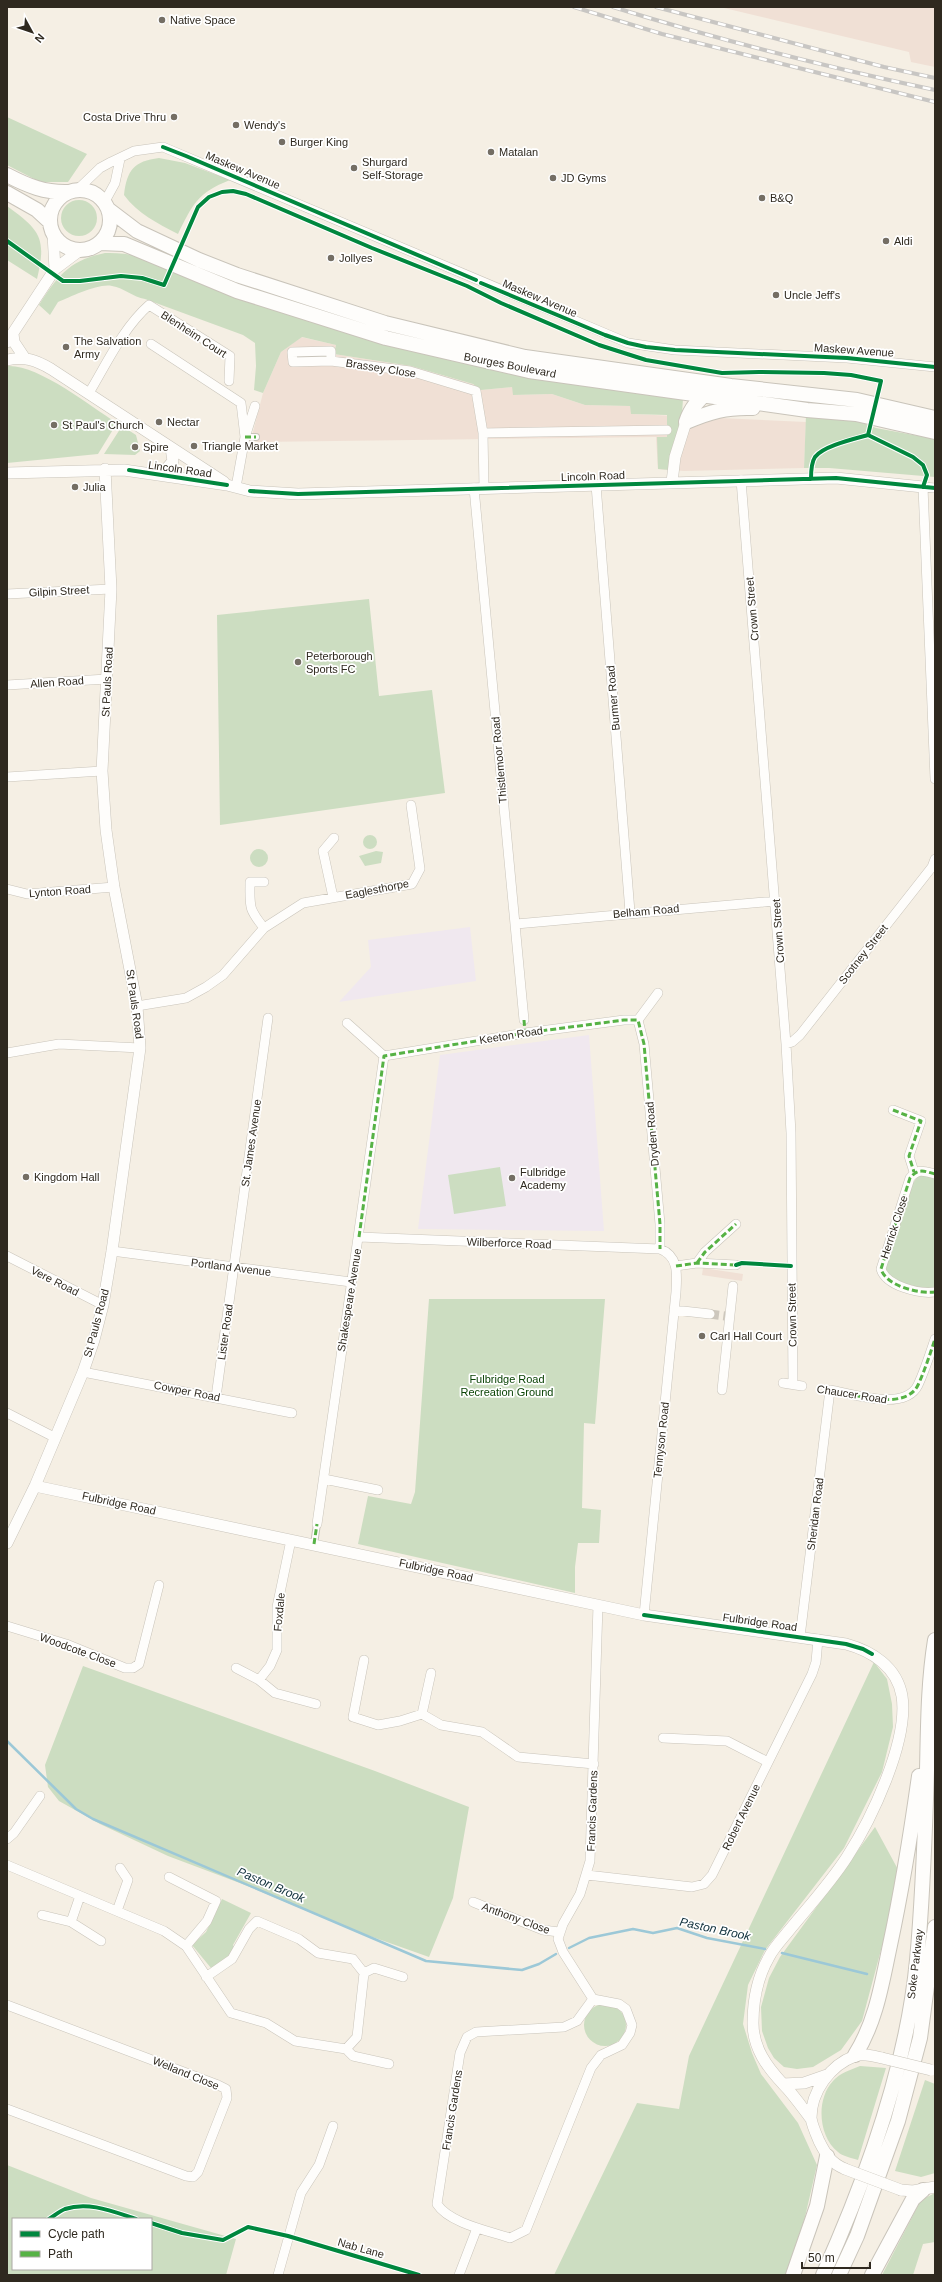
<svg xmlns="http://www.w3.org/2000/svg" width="942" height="2282" viewBox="0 0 942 2282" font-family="Arial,sans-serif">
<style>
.industrial{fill:#f0e0d5}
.education{fill:#f0e8ef}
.green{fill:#ccddc1;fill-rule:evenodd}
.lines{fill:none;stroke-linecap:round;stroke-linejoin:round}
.stream{stroke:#9cc8d7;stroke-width:2.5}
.minor-tunnel{stroke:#cdc7bd;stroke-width:9;stroke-dasharray:9 4.5;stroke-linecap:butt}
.pedestrian-casing{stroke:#c9c4ba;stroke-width:8}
.minor-casing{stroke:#c9c4ba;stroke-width:10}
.tertiary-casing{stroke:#c9c4ba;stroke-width:12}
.primary-casing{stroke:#c9c4ba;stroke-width:16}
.trunk-casing{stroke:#c9c4ba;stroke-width:16}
.pedestrian{stroke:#fefdfb;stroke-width:6}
.minor{stroke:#fefdfb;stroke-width:9}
.tertiary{stroke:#fefdfb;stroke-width:11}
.primary{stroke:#fefdfb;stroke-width:14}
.trunk{stroke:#fefdfb;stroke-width:14}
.rail-casing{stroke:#c8c6c3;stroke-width:4}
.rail{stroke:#fff;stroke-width:2.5;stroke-dasharray:8;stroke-linecap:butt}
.tertiary-bridge-casing{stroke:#c9c4ba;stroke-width:12;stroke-linecap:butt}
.tertiary-bridge{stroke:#fefdfb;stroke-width:11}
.quiet{stroke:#56b245;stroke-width:3;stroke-dasharray:6 3;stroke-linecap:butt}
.cycleway-casing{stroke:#fff;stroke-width:6}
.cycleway{stroke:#00873e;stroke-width:4}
.poi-dot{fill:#746e64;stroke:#fff;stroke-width:1.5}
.labels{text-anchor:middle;stroke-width:3.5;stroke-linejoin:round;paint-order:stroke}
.poi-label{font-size:11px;fill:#2f291f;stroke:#fff;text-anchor:start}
.street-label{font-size:11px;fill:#2f291f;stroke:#fff}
.park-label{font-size:11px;fill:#0a4305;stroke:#fff}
.water-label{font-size:12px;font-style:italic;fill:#11313d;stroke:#fff}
</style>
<rect width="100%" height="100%" fill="#f5efe4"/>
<!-- industrial -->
<path class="industrial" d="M720,7H935V67L911,62L909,52Z
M301,337L336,345L334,354L411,366L473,384L481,390L512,387L514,395L552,394L585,405L630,406L632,414L806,422L804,468L684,471L658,469L656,437L258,442L251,440L263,393L281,352Z
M703,1268L743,1274L742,1281L702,1275Z"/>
<!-- education -->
<path class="education" d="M470,927L476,981L339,1002L371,967L368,940Z
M589,1035L604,1231L418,1229L440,1055Z"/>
<!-- green -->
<path class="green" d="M7,117L87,154L68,182H40L7,165Z
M159,158L185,163L230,180C197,193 193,204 178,234C157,223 138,214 124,195C127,170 134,161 159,158Z
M61 218a18 18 0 1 1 36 0a18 18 0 1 1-36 0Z
M7,206C40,230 47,238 37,279L7,260Z
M105,253C139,252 155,262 185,277L586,386L683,399L681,428L670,470L658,469L657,437H667V415L631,414L630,406L585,405L552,394L513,395L512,387L481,390L473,384L411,366L334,354L336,345L302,337L281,352L263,393L254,390L256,366L255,343L243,335L145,299C133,297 124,288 112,286C98,283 71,297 58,302L50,315L39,305C57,276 70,260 105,253Z
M7,366C38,364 90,406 117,423L98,454L7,463Z
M806,415L852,419L876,428L935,439V477L829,468H804Z
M122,426L136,435L140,451L135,455L104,454Z
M369,599L379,696L432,690L445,793L220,825L217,615Z
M363 842a7 7 0 1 1 14 0a7 7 0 1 1-14 0Z
M250 858a9 9 0 1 1 18 0a9 9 0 1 1-18 0Z
M376,851L383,852L381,863L365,866L359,856Z
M500,1167L506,1206L454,1214L448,1175Z
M919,1175H923L935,1179V1289C918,1287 896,1285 884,1271L913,1183Z
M429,1299H605L595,1424L584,1423L582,1508L601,1510L599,1543H578L575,1567V1593L358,1544L368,1496L411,1504L415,1492Z
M874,1662L887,1679L892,1704L893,1727L882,1772L844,1848L765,1950L748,1985L743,2024L752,2053L761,2074L798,2123L817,2165L805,2217L786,2275H554L637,2103L679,2109L689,2056Z
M83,1666L375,1771L469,1807L453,1898L429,1957L350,1929L245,1885L168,1856L100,1824L59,1801L48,1787L45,1765Z
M875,1827L901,1875L862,2021L841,2050L813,2067L797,2069L784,2067L774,2058L768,2048L762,2031L761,2007L769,1978L780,1957Z
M222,1899L251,1913L233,1945L235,1949L230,1958L211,1968L192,1945L206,1932Z
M584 2025a21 21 0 1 1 42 0a21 21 0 1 1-42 0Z
M860,2066L886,2068L858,2160C852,2158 842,2156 838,2152C818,2136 816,2099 833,2081C840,2073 850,2070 860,2066Z
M925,2080L935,2084V2173L921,2177L895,2171Z
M7,2165L91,2198L236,2239L226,2275H7ZM13,2219H151V2269H13Z
M935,2193V2242L923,2244L913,2275H882L921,2200Z"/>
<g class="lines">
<!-- stream -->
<path class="stream" d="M7,1741L76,1809L93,1819L426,1961L522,1970L539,1964L556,1954
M569,1948L589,1938L633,1929L653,1933L677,1928L707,1938L765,1949
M782,1953L867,1974"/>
<!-- minor-tunnel -->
<path class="minor-tunnel" d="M710,1314L725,1316"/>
<!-- pedestrian casing -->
<g class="pedestrian-casing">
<path id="pedestrian" d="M245,437H256
M314,1544L317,1524"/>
</g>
<!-- minor casing -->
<g class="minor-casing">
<path id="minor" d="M76,191L100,168L111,162L134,151L163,147L628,343L675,350L847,358L935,367
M104,203L115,183L120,159
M151,344L241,403L245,437L236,487
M331,361V351L292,352L293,362L331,361L410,371L476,391L483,433L484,488
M89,393C107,363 123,328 149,305L230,356L229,381
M483,433L667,430
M246,434L255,406
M741,480L786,1044L791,1133L793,1384
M596,485L630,912
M474,488L524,1020
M935,488L923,487L935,779
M7,594L111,589
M7,685L107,679
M7,777L102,771
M264,882H250C250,907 248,908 264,928
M7,889L27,894L114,887
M333,897L323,851L334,838
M516,924L776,901
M137,1006L186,998L206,987L223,975L264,928L303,903L412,884L420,869L411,805
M638,1020L644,1044L660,1224V1249
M638,1020L658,993
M347,1023L384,1056
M786,1044L792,1042L800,1035L932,867L935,859
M7,1053L59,1044L140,1048
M384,1056L525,1033L624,1020H638
M893,1110L921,1121L909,1156L914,1172
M935,1174C924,1171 918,1168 910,1178L881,1269C886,1286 919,1294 935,1292
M359,1237L660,1249C679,1256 677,1275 676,1292L644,1615
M112,1251L351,1282
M7,1256L103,1305
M697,1263L705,1252L736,1224
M676,1266L697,1263L736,1265
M674,1310L710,1314
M83,1372L292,1413
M783,1383L802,1386
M722,1390L733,1286
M216,1397L268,1018
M7,1413L54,1437
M324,1479L378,1490
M317,1524L384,1056
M7,1626L66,1644L125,1668H133L139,1664L159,1585
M800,1637L830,1390C853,1394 905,1412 918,1385C925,1370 930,1354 935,1339
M364,1660L353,1717L378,1725L400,1721L422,1714L441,1725L482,1732L518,1757L594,1764
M236,1668L259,1680L275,1693L316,1704
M259,1680L270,1666L277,1650V1607L291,1540
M422,1714L431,1673
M663,1738L727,1741L768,1762
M7,1839L14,1833L40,1796
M7,1865L164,1931L186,1946L231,2013L266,2023L295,2041L346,2049L357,2037L364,1973L353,1959L318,1953L299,1939L257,1921L249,1929L232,1959L206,1977
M587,1875L692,1887L704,1884L712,1875L812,1674L816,1662L818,1639
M169,1877L216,1901L207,1921L186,1946
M473,1902L543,1930L559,1932
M117,1911L128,1880L120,1868
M42,1915L71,1922L80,1896
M71,1922L101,1941
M364,1973L374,1968L403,1977
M593,1999L619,2004L626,2009L632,2025L630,2033L622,2045L601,2055L591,2068L526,2230L510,2238C489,2231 449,2223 437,2204L460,2053L467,2037L476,2032L564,2027L577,2021Z
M593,1999L563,1952L558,1939L563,1924L580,1894L590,1861L598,1605
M7,2005L218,2085L226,2089L227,2098L198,2172L193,2177L186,2176L7,2109
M346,2049L353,2056L389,2064
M278,2275L301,2193L319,2165L333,2126
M459,2275L477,2228"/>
</g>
<!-- tertiary casing -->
<g class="tertiary-casing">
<path id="tertiary" d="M53,234L55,269
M13,334L14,342L24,357
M7,342L55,269L79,251
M7,360C24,356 36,360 51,369L224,482
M7,473L124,470L227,485L250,491L298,494L836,478L923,487
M161,475L173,461L171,448
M672,482L675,457L686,422
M35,1486L644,1615L846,1644C872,1651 897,1667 902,1696C909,1741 871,1820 847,1857C831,1882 810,1905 791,1928C784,1937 774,1947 769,1957C757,1978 753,1999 753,2023C753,2048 767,2067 783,2084C793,2094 802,2107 811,2119
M7,1543L35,1486L83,1372L94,1340L103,1305L112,1251L140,1048L137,1006L114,887L106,830L102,771L111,589L105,469
M783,2084L804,2083L827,2075
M845,2169C831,2163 826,2155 819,2141C816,2134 812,2125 811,2118C811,2092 830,2065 855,2056C862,2053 874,2056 882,2058
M901,2190L913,2191L935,2187"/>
</g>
<!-- primary casing -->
<g class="primary-casing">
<path id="primary" d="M7,175C28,186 45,193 69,192
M50 220a30 30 0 1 1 60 0a30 30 0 1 1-60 0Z
M7,193L37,210L50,222
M108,209L137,231L199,260L237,275L385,323L525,357L731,386L857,400L935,418
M100,243L124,244L237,291L386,338L529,371L807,410L856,414L935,432
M686,422C710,412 726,407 753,408
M686,422C690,410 698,399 709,392"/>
</g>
<!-- trunk casing -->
<g class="trunk-casing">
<path id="trunk" d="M855,2055C876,2022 882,1983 890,1945C902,1889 911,1833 919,1776
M793,2275L817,2206L827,2156
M823,2275C867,2177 907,2067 917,1960C923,1897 925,1834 927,1770C928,1727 928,1683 935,1640
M839,2275L857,2236L898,2121L920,2038L935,1927
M872,2275L913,2199L923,2190"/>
</g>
<!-- pedestrian -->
<use href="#pedestrian" class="pedestrian"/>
<!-- minor -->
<use href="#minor" class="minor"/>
<!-- tertiary -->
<use href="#tertiary" class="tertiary"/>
<!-- primary -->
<use href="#primary" class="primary"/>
<!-- trunk -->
<use href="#trunk" class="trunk"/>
<!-- rail casing -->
<g class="rail-casing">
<path id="rail" d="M574,7L662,34L935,102
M613,7C719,40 827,67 935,90
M656,7L884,67L935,78"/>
</g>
<!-- rail -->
<use href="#rail" class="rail"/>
<!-- tertiary-bridge casing -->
<g class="tertiary-bridge-casing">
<path id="tertiary-bridge" d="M882,2058L931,2070
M845,2169L901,2190"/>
</g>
<!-- tertiary-bridge -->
<use href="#tertiary-bridge" class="tertiary-bridge"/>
<!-- quiet -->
<path class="quiet" d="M245,437H256
M524,1020L525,1033
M893,1110L921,1121L909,1156L914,1172
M935,1174C924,1171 918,1168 910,1178L881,1269C886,1286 919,1294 935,1292
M359,1237L384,1056L525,1033L624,1020H638L644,1044L660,1224V1249
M697,1263L705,1252L736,1224
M676,1266L697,1263L736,1265
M830,1390C853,1394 905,1412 918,1385C925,1370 930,1354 935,1339
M314,1544L317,1524"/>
<!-- cycleway casing -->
<g class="cycleway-casing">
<path id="cycleway" d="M163,147L186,156L476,280
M7,241L63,281H80L121,276L142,278L164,285L198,207L209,197L222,192L233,191L246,194L372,248L467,286L501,303L599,345L646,360L722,373L759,372L824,373L851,375L881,381L868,435
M481,283L605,335L628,343L646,347L675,350L847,358L935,367
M129,470L227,485
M811,479C811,472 811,463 815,457C823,446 854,439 868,435L913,457L923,465L927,475L923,487
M250,491L298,494L836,478L935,488
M736,1265L742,1263L791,1266
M644,1615L846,1644L863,1649L872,1654
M49,2219C54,2216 60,2211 65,2209C89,2201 114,2212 136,2219
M151,2223L182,2233L223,2240L248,2227L288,2236L419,2275"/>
</g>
<!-- cycleway -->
<use href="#cycleway" class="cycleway"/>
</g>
<!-- markers -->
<g class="poi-dot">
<circle cx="162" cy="20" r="4"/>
<circle cx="174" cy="117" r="4"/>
<circle cx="236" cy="125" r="4"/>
<circle cx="282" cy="142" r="4"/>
<circle cx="491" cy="152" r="4"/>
<circle cx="354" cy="168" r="4"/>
<circle cx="553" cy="178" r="4"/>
<circle cx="762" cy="198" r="4"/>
<circle cx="886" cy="241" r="4"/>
<circle cx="331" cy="258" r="4"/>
<circle cx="776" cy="295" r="4"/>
<circle cx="66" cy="347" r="4"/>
<circle cx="159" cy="422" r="4"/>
<circle cx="54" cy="425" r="4"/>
<circle cx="194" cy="446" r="4"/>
<circle cx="135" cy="447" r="4"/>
<circle cx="75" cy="487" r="4"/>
<circle cx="298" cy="662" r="4"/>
<circle cx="26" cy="1177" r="4"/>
<circle cx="512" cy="1178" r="4"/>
<circle cx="702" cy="1336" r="4"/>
</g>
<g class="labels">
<!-- poi labels -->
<g class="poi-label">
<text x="170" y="24">Native Space</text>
<text x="166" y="121" text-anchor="end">Costa Drive Thru</text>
<text x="244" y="129">Wendy's</text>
<text x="290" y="146">Burger King</text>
<text x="499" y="156">Matalan</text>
<text x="362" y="166">Shurgard<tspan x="362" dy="13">Self-Storage</tspan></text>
<text x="561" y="182">JD Gyms</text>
<text x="770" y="202">B&amp;Q</text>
<text x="894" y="245">Aldi</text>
<text x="339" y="262">Jollyes</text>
<text x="784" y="299">Uncle Jeff's</text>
<text x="74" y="345">The Salvation<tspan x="74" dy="13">Army</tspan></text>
<text x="167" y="426">Nectar</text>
<text x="62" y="429">St Paul's Church</text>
<text x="202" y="450">Triangle Market</text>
<text x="143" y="451">Spire</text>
<text x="83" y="491">Julia</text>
<text x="306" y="660">Peterborough<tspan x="306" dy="13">Sports FC</tspan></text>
<text x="520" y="1176">Fulbridge<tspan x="520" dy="13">Academy</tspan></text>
<text x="34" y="1181">Kingdom Hall</text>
<text x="710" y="1340">Carl Hall Court</text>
</g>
<!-- street labels -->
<g class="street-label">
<text transform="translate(243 170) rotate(23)" y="4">Maskew Avenue</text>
<text transform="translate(540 298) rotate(23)" y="4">Maskew Avenue</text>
<text transform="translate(194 334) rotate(33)" y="4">Blenheim Court</text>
<text transform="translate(854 350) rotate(4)" y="4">Maskew Avenue</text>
<text transform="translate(510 365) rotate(11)" y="4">Bourges Boulevard</text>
<text transform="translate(381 368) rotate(9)" y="4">Brassey Close</text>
<text transform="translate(180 469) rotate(8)" y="4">Lincoln Road</text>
<text transform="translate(593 476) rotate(-2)" y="4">Lincoln Road</text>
<text transform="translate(59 591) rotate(-3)" y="4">Gilpin Street</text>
<text transform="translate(752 609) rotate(-95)" y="4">Crown Street</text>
<text transform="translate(57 682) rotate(-4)" y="4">Allen Road</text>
<text transform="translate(107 682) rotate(-87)" y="4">St Pauls Road</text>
<text transform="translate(613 698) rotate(-95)" y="4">Burmer Road</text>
<text transform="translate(499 760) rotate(-95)" y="4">Thistlemoor Road</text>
<text transform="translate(377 889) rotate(-11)" y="4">Eaglesthorpe</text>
<text transform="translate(60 891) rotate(-4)" y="4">Lynton Road</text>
<text transform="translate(646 911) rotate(-5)" y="4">Belham Road</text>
<text transform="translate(778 931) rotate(-94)" y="4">Crown Street</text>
<text transform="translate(863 954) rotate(-52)" y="4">Scotney Street</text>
<text transform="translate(135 1004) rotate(82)" y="4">St Pauls Road</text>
<text transform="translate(511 1035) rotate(-9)" y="4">Keeton Road</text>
<text transform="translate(652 1134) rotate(-95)" y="4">Dryden Road</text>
<text transform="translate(251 1143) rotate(-82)" y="4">St. James Avenue</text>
<text transform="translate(894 1227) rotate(-72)" y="4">Herrick Close</text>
<text transform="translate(509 1243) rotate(2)" y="4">Wilberforce Road</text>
<text transform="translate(231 1267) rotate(7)" y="4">Portland Avenue</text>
<text transform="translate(55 1281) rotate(27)" y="4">Vere Road</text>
<text transform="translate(349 1300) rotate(-81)" y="4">Shakespeare Avenue</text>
<text transform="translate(792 1315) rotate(-91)" y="4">Crown Street</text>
<text transform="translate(96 1323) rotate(-75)" y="4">St Pauls Road</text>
<text transform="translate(225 1332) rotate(-82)" y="4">Lister Road</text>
<text transform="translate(187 1391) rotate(11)" y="4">Cowper Road</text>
<text transform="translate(852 1394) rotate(9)" y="4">Chaucer Road</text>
<text transform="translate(661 1440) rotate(-84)" y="4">Tennyson Road</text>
<text transform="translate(119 1503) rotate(12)" y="4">Fulbridge Road</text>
<text transform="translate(815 1514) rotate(-83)" y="4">Sheridan Road</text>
<text transform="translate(436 1570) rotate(12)" y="4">Fulbridge Road</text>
<text transform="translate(279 1612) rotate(-85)" y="4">Foxdale</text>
<text transform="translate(760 1622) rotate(8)" y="4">Fulbridge Road</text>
<text transform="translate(78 1650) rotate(20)" y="4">Woodcote Close</text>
<text transform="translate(592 1811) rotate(-88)" y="4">Francis Gardens</text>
<text transform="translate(741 1817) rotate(-64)" y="4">Robert Avenue</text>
<text transform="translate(516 1918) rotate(20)" y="4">Anthony Close</text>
<text transform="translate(915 1964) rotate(-83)" y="4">Soke Parkway</text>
<text transform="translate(186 2073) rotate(22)" y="4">Welland Close</text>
<text transform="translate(452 2110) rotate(-81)" y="4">Francis Gardens</text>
<text transform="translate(361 2248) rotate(16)" y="4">Nab Lane</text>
</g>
<!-- park labels -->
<g class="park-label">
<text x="507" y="1383">Fulbridge Road<tspan x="507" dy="13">Recreation Ground</tspan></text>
</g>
<!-- water labels -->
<g class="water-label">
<text transform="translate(271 1885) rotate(23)" y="4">Paston Brook</text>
<text transform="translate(715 1929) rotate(12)" y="4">Paston Brook</text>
</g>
</g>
<!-- border -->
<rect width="942" height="2282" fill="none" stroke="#2f291f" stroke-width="16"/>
<!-- legend -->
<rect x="12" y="2218" width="140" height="52" fill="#ffffff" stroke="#aca9a5"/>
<rect x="20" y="2231" width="20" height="6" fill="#00873e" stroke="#aca9a5"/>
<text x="48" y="2238" font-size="12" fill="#2f291f">Cycle path</text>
<rect x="20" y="2251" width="20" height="6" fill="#56b245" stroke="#aca9a5"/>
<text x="48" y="2258" font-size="12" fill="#2f291f">Path</text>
<!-- north arrow -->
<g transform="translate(32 32) rotate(130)" stroke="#ffffff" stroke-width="3" paint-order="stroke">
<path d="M0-3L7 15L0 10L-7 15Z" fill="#2f291f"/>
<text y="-6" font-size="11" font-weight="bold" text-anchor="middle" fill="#2f291f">N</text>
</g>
<!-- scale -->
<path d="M802 2262v6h68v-6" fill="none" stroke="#2f291f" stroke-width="2"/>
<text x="808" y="2262" font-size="12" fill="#2f291f" stroke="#ffffff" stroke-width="3" paint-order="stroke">50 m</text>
</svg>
